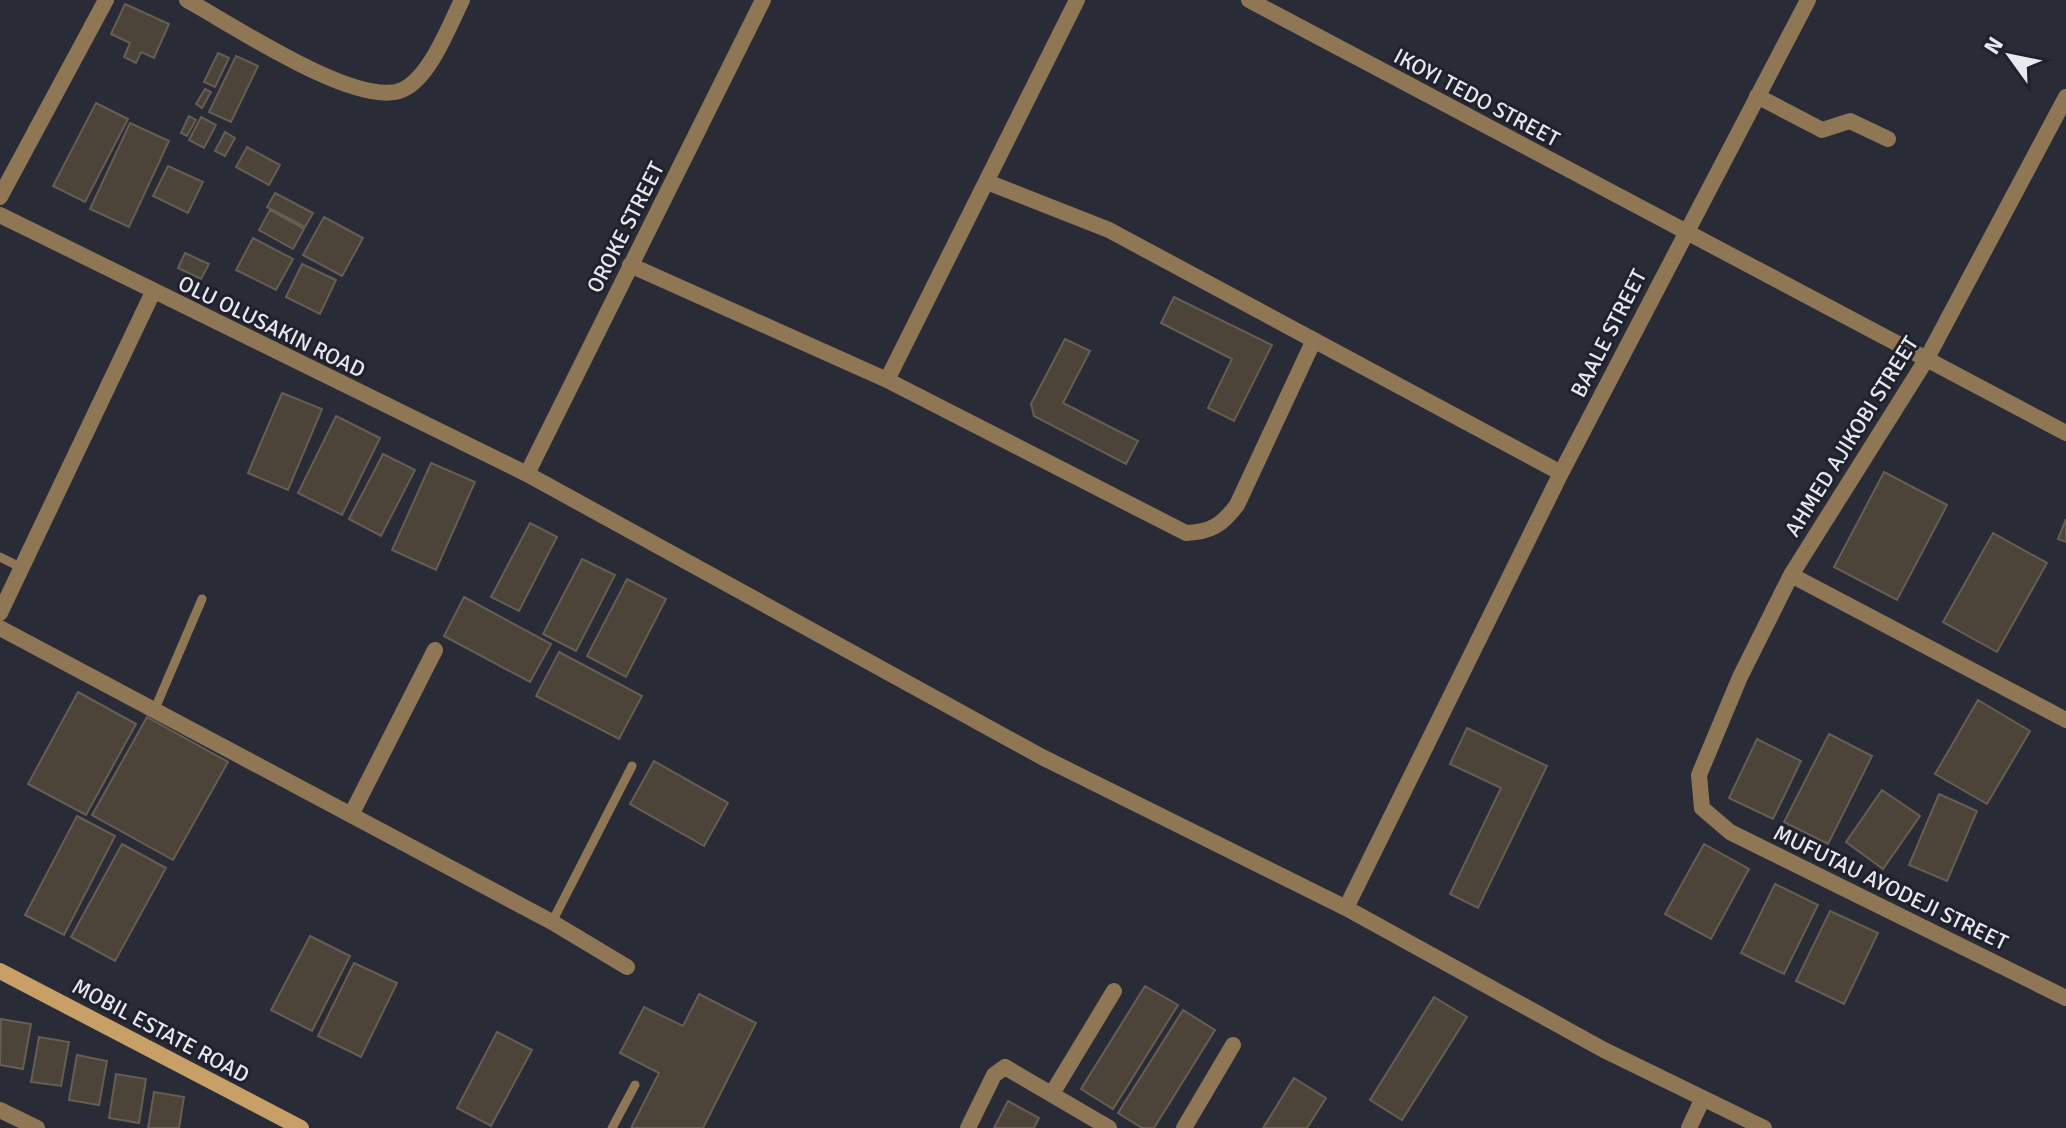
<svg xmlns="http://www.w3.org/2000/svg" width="2066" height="1128" viewBox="0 0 2066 1128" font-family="Signika,sans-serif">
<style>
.building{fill:#4c4439;stroke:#675e53;stroke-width:2}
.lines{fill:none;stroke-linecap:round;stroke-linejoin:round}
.service{stroke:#8f7654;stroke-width:9}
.minor{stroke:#8f7654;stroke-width:16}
.secondary{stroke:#c8a067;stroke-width:16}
.labels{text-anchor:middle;stroke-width:6;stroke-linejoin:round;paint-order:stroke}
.street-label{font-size:22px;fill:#e7e8f0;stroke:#1f212c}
</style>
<rect width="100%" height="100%" fill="#292b36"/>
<!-- building -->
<path class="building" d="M125,4L169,24L154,58L141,52L136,63L124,57L130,43L111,34Z
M218,53L229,58L215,87L204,82Z
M236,56L258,66L231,122L209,112Z
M205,89L211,92L202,108L196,104Z
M96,103L128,119L85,202L53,186Z
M189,116L196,120L187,136L181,133Z
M201,117L216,125L204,148L189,140Z
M130,123L169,141L129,227L90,209Z
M225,132L235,138L225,156L215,151Z
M247,147L280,165L269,185L236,167Z
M168,166L203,182L188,213L153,196Z
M275,193L313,213L305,227L267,207Z
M270,210L304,229L293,249L259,230Z
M324,217L363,238L342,276L303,255Z
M253,238L293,259L276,290L236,270Z
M185,253L209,264L201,279L178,268Z
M302,264L336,280L320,314L286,297Z
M1174,297L1272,345L1234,421L1208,408L1232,359L1161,323Z
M1065,339L1090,351L1063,403L1138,441L1126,464L1034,416L1031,404Z
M282,393L322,409L288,490L248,473Z
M336,416L380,438L342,515L298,493Z
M383,454L415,470L381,536L349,519Z
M431,463L475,482L436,570L392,550Z
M1884,472L1947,505L1897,600L1834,567Z
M2066,519V542L2058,539Z
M530,523L557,537L519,611L491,597Z
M1993,533L2047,563L1997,652L1943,622Z
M582,559L615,575L576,651L543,634Z
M627,579L666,599L626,677L587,656Z
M464,597L551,644L530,682L444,636Z
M559,652L642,696L619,739L536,696Z
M78,692L136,724L86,815L28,784Z
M1978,700L2030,731L1987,804L1935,774Z
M147,717L228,762L173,860L92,815Z
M1467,728L1547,766L1478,908L1450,894L1501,788L1450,764Z
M1829,734L1872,756L1828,844L1784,822Z
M1757,739L1801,761L1773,819L1729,798Z
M654,761L728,803L704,846L630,804Z
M1882,790L1920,816L1883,869L1846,842Z
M1939,794L1977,811L1947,881L1909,865Z
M77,816L115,836L64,935L25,915Z
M122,844L166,868L115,961L71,937Z
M1704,844L1749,869L1711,939L1665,914Z
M1775,884L1818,905L1784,974L1741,953Z
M1830,911L1878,933L1844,1004L1796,981Z
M310,936L350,956L312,1031L271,1010Z
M354,963L397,983L361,1057L318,1036Z
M1145,986L1178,1005L1113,1109L1081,1089Z
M699,994L756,1023L703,1128H631L659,1073L620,1053L644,1007L683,1026Z
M1434,997L1467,1017L1402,1120L1370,1100Z
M1183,1010L1215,1030L1154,1128H1142L1118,1113Z
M1,1019L31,1024L23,1069L0,1065Z
M497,1032L532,1050L491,1126L457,1108Z
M39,1037L69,1042L61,1086L31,1082Z
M77,1055L107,1061L99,1105L69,1100Z
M116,1074L146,1079L139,1123L109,1118Z
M1294,1078L1326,1098L1307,1128H1263Z
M154,1092L184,1097L179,1128H148Z
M1008,1101L1039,1118L1034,1128H994Z"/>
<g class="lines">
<!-- service -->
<path class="service" d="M0,557L22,568
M154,711L202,599
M552,922L632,766
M612,1128L635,1085"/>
<!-- minor -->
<path class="minor" d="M187,0C231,24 357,109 402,90C430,78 449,26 462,0
M1249,0L2066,433
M1757,96L1822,130L1850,121L1888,139
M2066,97L1926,360L1791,575L1740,677L1699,775L1702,808L1730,832L2066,998
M987,182L1109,230L1561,473
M0,197L106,0
M0,215L527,474L1042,757L1346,908L1604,1050L1764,1128
M630,265L887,380L1077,0
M887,380L1186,533C1211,532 1222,525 1237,505L1314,340
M527,474L763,0
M1791,575L2066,720
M0,613L153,292
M0,628L552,922L627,967
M351,815L435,650
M1346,908L1561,473L1808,0
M1053,1092L1114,991
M0,1110L37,1128
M968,1128L994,1075L1005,1067L1109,1128
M1184,1128L1233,1045
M1689,1128L1703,1098"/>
<!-- secondary -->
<path class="secondary" d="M0,971L301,1128"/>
</g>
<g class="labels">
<!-- street labels -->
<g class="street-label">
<text transform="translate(1477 97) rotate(28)" y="8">IKOYI TEDO STREET</text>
<text transform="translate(625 227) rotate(-63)" y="8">OROKE STREET</text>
<text transform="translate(272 326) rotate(26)" y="8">OLU OLUSAKIN ROAD</text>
<text transform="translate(1608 333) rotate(-63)" y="8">BAALE STREET</text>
<text transform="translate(1851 436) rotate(-58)" y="8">AHMED AJIKOBI STREET</text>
<text transform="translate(1891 887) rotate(26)" y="8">MUFUTAU AYODEJI STREET</text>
<text transform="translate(161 1030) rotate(28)" y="8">MOBIL ESTATE ROAD</text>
</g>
</g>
<!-- north arrow -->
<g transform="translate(2010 56) rotate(303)" stroke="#1f212c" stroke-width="6" paint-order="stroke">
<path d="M0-6L14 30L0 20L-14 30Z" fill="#e7e8f0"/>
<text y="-12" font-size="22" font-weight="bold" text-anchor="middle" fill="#e7e8f0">N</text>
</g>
</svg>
